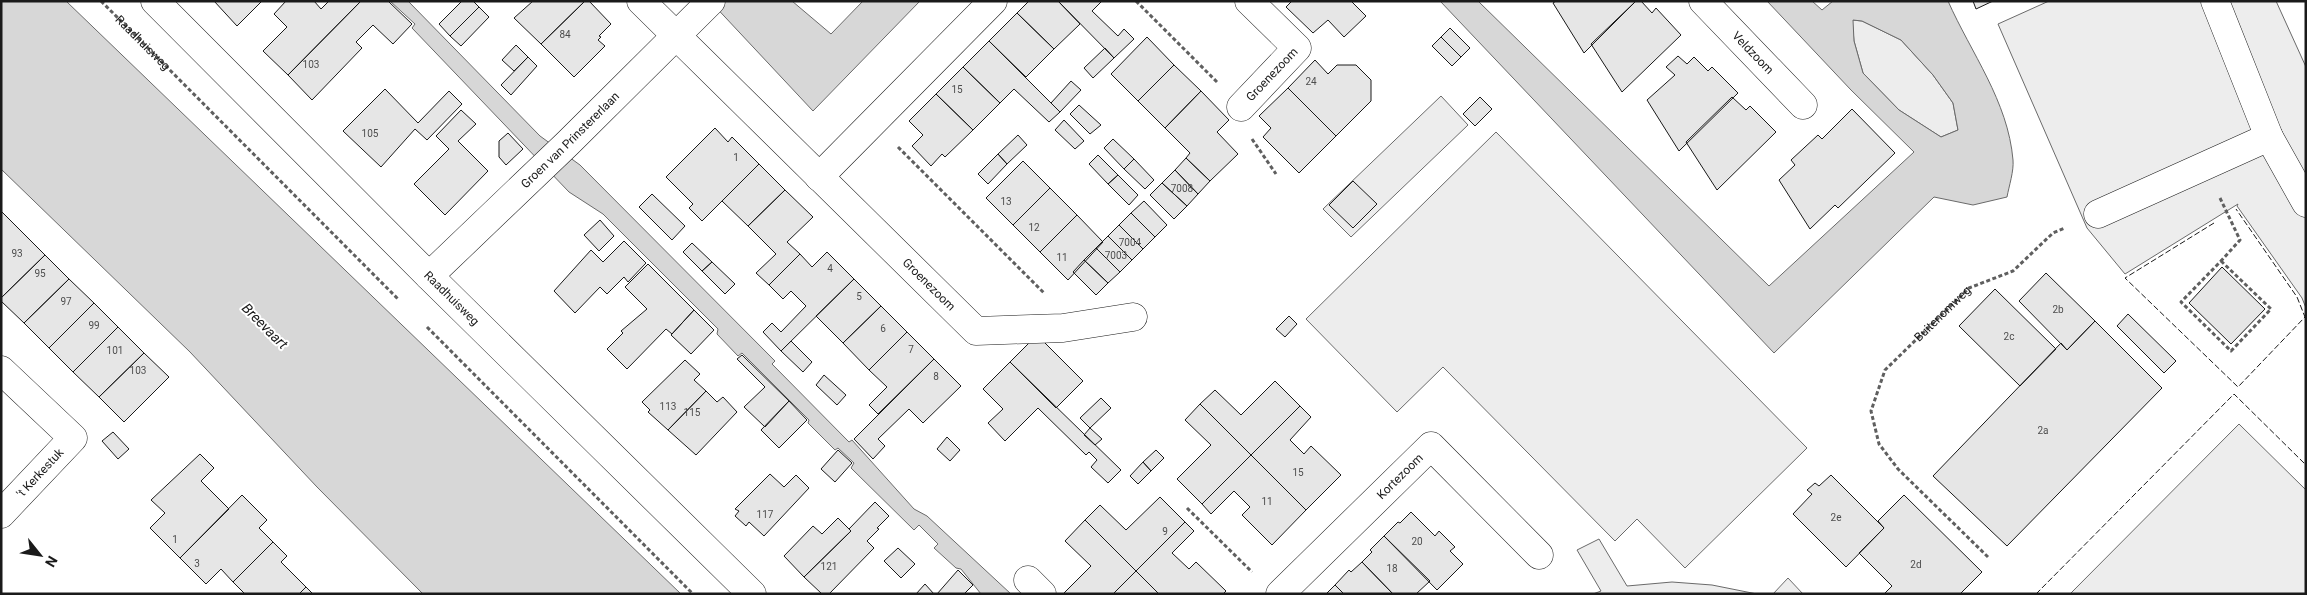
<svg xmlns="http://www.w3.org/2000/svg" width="2307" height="595" viewBox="0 0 2307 595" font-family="Roboto,sans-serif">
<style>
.built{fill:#ededed;stroke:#6a6a6a}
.water{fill:#d7d7d7;stroke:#6a6a6a;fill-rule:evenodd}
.building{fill:#e6e6e6;stroke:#1a1a1a}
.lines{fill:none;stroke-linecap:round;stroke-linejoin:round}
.minor-casing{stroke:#1a1a1a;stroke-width:29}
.path{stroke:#5f5f5f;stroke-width:3;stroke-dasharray:4 2.5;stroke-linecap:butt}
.minor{stroke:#fff;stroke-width:28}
.fence{stroke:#1a1a1a;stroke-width:1;stroke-dasharray:6 2.5;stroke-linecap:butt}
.labels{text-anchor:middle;stroke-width:4;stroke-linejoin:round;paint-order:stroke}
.number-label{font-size:10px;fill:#4d4d4d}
.street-label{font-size:12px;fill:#1a1a1a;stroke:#fff}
.water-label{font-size:14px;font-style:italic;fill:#1a1a1a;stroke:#fff}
</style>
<rect width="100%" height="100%" fill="#fff"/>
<!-- built -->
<path class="built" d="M2049,1H2276L2306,67V308L2302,298L2237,206L2238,204L2125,274L2087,228L1998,24Z
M1852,20L1862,21L1901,40L1933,75L1953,103L1958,130L1941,137L1899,110L1863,73L1854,41Z
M1441,96L1468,125L1351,237L1323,209Z
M1496,132L1807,448L1685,568L1637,519L1615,541L1443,367L1397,412L1306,319Z
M2239,424L2306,490V594H2070Z
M1599,539L1627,586L1672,582L1712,585L1757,594H1593L1601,591L1577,550Z
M1788,578L1803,594H1773Z"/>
<!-- water -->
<path class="water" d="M1,1H66L681,594H423L317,487L190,352L1,169Z
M390,1H408L540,136L580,165L775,361L772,364L849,442L852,440L914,509L927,516L1011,594H981L961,569L956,568L934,548L938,544L919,525L914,530L851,468L854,463L838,448L835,450L808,423L809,420L742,353L738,356L717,334L718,329L603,214L569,192L412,28L415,24Z
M710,1H792L831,34L863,1H920L813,111Z
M1440,1H1478L1769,286L1914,152L1851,90L1767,1H1812L1822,10L1833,1H1948C1971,53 2008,101 2013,160C2014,171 2009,186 2007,197L1973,205L1934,197L1774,353ZM1853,20L1862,21L1901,40L1933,75L1953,103L1958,130L1941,137L1899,110L1863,73L1854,41Z"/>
<!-- building -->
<path class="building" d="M214,1H262L237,26Z
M286,1H314L321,9L329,1H361L288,75L263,51L287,27L274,14Z
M361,1H388L412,24L393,44L373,25L356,42L362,48L312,100L288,75Z
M462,1H473L479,7L450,36L439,24Z
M533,1H585L541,44L514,18Z
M585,1H589L611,24L599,36L601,37L598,40L605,46L574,77L541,44Z
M1029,1H1058L1080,24L1054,49L1017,13Z
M1058,1H1102L1092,11L1118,36L1124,29L1134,39L1114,58Z
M1292,1H1351L1366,16L1344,37L1328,20L1313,33L1286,7Z
M1556,1H1636L1584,53L1553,3Z
M1636,1H1641L1652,13L1656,8L1681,35L1622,92L1591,44Z
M1973,1H1993L1976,9Z
M479,7L489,17L461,46L450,36Z
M1017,13L1054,49L1026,77L989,41Z
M1450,28L1470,48L1461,57L1441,37Z
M1147,37L1174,65L1138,101L1111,74Z
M1441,37L1461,57L1452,66L1432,46Z
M989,41L1060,112L1049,122L1014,89L1000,103L963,67Z
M516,45L528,57L514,71L502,60Z
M1105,48L1114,58L1093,78L1084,68Z
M1678,56L1687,64L1694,57L1708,71L1712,67L1738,93L1679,151L1647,100L1675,75L1666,67Z
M528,57L537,66L511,95L501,85Z
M1315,60L1328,74L1337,65H1356L1371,80V101L1336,136L1288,88Z
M1174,65L1201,91L1165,128L1138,101Z
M963,67L1000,103L973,130L936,94Z
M1071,81L1081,90L1060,112L1051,103Z
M1288,88L1336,136L1299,173L1263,137L1271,128L1259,116Z
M385,89L418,123L449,91L462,104L427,140L415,129L381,167L343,131Z
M1201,91L1229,120L1217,132L1238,154L1210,181L1186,158L1190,153L1165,128Z
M936,94L973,130L945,157L942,154L931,166L912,146L923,135L909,121Z
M1480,97L1492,109L1475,126L1463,114Z
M1732,97L1746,110L1750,106L1776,132L1717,190L1686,142Z
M1079,105L1101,125L1090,134L1070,114Z
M1852,109L1895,153L1838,208L1835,205L1810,229L1779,180L1795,165L1791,160L1818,135L1822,139Z
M461,110L476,124L458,141L488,171L445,215L414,184L449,149L436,136Z
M1064,120L1084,141L1075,149L1055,130Z
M715,128L728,142L732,137L759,164L702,221L689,208L693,204L666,177Z
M508,133L523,149L506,165L499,157V141Z
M1018,135L1027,145L1007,164L998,154Z
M1113,139L1134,159L1124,169L1104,148Z
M998,154L1007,164L988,184L978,174Z
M1098,155L1118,175L1108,184L1089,164Z
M1186,158L1210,181L1198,194L1175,170Z
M1134,159L1154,180L1145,189L1124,169Z
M1023,161L1050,188L1013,225L986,198Z
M759,164L785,190L748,226L722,201Z
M1175,170L1198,194L1187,206L1162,183Z
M1118,175L1138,195L1129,205L1108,184Z
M1353,181L1377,204L1353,228L1329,205Z
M1162,183L1187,206L1174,219L1150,195Z
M1050,188L1077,215L1040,252L1013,225Z
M785,190L813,217L787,242L800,254L769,285L756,273L776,254L748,226Z
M652,194L685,226L672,240L639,207Z
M1144,201L1167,225L1155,237L1131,213Z
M1,211L45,255L1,298Z
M1131,213L1155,237L1143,249L1119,225Z
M1077,215L1103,242L1068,280L1040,252Z
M600,220L614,236L599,251L584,235Z
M1119,225L1143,249L1132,260L1108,236Z
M1108,236L1132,260L1120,272L1096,248Z
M624,241L646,263L628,282L624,277L607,294L600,287L575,313L554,291L591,250L603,262Z
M692,243L712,262L702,271L683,252Z
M1096,248L1120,272L1108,283L1084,260Z
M827,252L854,279L781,351L763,332L772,323L781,332L806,306L791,291L783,299L769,285L800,254L812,267Z
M45,255L69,279L24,323L1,301V298Z
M1084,260L1108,283L1096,295L1073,272Z
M712,262L735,284L725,294L702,271Z
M648,264L694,310L672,334L666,329L627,369L607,349L623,333L621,331L647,309L625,287Z
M2222,267L2265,309L2231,344L2189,303Z
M2046,273L2095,321L2067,350L2019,301Z
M69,279L94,303L49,348L24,323Z
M854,279L881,306L843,343L816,316Z
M1995,289L2056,349L2020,386L1959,326Z
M94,303L118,327L73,372L49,348Z
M881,306L907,332L869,370L843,343Z
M694,310L714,330L691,354L671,335Z
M2128,314L2176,361L2164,373L2117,326Z
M1289,316L1297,324L1285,337L1276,329Z
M2095,321L2162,388L2007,546L1933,476L2061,343L2067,350Z
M118,327L144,353L99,397L73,372Z
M907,332L934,359L878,414L869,405L887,387L869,370Z
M1037,335L1083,381L1056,408L1010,362Z
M791,341L812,362L803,372L781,351Z
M144,353L169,377L124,422L99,397Z
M742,355L789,401L765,427L744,407L765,387L737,359Z
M934,359L961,386L923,423L909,409L878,439L885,446L873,459L854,439Z
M685,360L700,374L694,380L706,391L668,430L648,412L650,410L642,402Z
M1010,362L1121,470L1108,483L1091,467L1097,460L1089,452L1086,455L1038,408L1005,441L988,423L1003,409L983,389Z
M824,375L846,395L837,405L816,385Z
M1275,381L1300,406L1251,455L1200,404L1215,390L1241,415Z
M706,391L717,402L723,397L737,412L696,455L668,430Z
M1101,398L1111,408L1090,428L1080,418Z
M789,401L807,420L779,448L761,430Z
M1200,404L1251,455L1202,504L1177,479L1211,445L1185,420Z
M1300,406L1311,417L1290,440L1304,454L1311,446L1341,475L1306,510L1251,455Z
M1090,428L1102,439L1095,445L1084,435Z
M113,432L129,449L118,459L102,441Z
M947,437L960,450L950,461L937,449Z
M838,450L852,463L835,482L821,469Z
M1156,450L1164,458L1151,471L1143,462Z
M200,454L214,468L201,481L229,509L180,558L150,528L165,513L151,500Z
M1251,455L1306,510L1272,545L1242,515L1250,507L1234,491L1211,514L1202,504Z
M1143,462L1151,471L1138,484L1130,476Z
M770,474L784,487L796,475L809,488L764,536L749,522L746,526L735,516L739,511L735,509Z
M1831,475L1884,528L1846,567L1793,514L1812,494L1807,490L1815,483L1819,486Z
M242,495L267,520L259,528L273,542L233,582L221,569L206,584L180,558Z
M1904,495L1982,572L1960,594H1884L1892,586L1859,553L1884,528L1878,521Z
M1160,497L1185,522L1136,571L1085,520L1100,505L1126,530Z
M875,502L889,516L877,528L879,529L867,541L874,548L829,594H822L804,577L851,531L849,529Z
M1411,512L1435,536L1439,531L1455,547L1450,551L1463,564L1437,590L1384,536L1398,522L1400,523Z
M838,518L851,531L804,577L784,556L813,526L822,534Z
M1085,520L1136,571L1113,594H1063L1091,566L1065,541Z
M1185,522L1194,531L1172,553L1189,569L1196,562L1226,591L1223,594H1159L1136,571Z
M1384,536L1430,581L1416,594H1393L1362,562L1372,552L1370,550Z
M273,542L287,556L281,562L306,587L299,594H245L233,582Z
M898,548L915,564L901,578L884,561Z
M1362,562L1393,594H1344L1335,585L1349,570L1351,572Z
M958,570L973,585L964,594H937Z
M1136,571L1159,594H1113Z
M925,584L934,594H916Z
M1335,585L1344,594H1326Z
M306,587L313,594H299Z"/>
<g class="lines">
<!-- minor casing -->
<g class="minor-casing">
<g id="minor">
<path id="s3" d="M155,1L429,276L752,594"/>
<path id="s4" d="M641,1L976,331L1063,328L1133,317"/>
<path id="s5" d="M1703,1L1803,105"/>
<path d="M2215,1L2269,137L2306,203"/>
<path id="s6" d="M1241,107L1297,48L1249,1"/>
<path d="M819,177L993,1"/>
<path d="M2098,214L2269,137"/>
<path id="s7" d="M429,276L568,143L711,1"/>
<path d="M1,370L73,438L1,514"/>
<path d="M1028,580L1042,594"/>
<path id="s8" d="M1280,594L1431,446L1539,555"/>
</g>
</g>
<!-- path -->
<g class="path">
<path id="s1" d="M101,1L399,300"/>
<path d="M1136,1L1217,82"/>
<path d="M1252,139L1276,174"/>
<path d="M898,147L1044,293"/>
<path d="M2220,198L2240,240L2221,261"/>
<path d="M2221,261L2271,309L2231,351L2181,302Z"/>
<path d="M427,327L693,594"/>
<path d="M1187,508L1252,572"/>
<path id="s2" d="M1988,557L1898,469L1879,444L1871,411L1885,370L1969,288L2013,271L2053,233L2065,228"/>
</g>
<!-- minor -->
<use href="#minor" class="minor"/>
<!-- fence -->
<path class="fence" d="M2214,223L2125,278L2238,387L2305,317L2297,297L2236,209
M2036,594L2234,394L2306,465"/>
</g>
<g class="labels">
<!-- number labels -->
<g class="number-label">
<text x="565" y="38">84</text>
<text x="311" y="68">103</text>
<text x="1311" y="85">24</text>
<text x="957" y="93">15</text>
<text x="370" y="137">105</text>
<text x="736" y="161">1</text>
<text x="1182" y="192">7008</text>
<text x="1006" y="205">13</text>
<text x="1034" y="231">12</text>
<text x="1130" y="246">7004</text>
<text x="17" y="257">93</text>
<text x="1116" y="259">7003</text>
<text x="1062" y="261">11</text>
<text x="830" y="272">4</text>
<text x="40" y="277">95</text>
<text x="859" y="300">5</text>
<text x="66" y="305">97</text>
<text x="2058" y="313">2b</text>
<text x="94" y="329">99</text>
<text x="883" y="332">6</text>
<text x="2009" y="340">2c</text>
<text x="911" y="353">7</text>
<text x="115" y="354">101</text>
<text x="138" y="374">103</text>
<text x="936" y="380">8</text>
<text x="668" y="410">113</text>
<text x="692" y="416">115</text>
<text x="2043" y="434">2a</text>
<text x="1298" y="476">15</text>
<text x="1267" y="505">11</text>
<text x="765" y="518">117</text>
<text x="1836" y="521">2e</text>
<text x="1165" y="535">9</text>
<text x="175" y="543">1</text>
<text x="1417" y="545">20</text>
<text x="197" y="567">3</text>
<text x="1916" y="568">2d</text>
<text x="829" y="570">121</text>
<text x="1392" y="572">18</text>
</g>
<!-- street labels -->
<g class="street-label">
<text dy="4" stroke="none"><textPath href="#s1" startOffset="59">Raadhuisweg</textPath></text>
<text dy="4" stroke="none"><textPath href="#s5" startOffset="72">Veldzoom</textPath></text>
<text dy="4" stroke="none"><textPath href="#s6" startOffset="45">Groenezoom</textPath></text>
<text dy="4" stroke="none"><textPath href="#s7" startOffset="196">Groen van Prinstererlaan</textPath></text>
<text dy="4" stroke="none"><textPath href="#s4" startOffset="404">Groenezoom</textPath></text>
<text dy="4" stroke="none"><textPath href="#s3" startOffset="420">Raadhuisweg</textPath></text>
<text dy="4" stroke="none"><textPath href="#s2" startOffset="315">Buitenomweg</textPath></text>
<text transform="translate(40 473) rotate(-47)" y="4">'t Kerkestuk</text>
<text dy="4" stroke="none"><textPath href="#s8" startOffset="168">Kortezoom</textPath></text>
</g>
<!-- water labels -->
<g class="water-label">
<text transform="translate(265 326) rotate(45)" y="5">Breevaart</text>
</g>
</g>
<!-- border -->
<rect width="2307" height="595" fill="none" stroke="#1a1a1a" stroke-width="5"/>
<!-- north arrow -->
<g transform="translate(40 555) rotate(120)" stroke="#ffffff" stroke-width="4" paint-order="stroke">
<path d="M0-4L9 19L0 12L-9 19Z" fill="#1a1a1a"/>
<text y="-8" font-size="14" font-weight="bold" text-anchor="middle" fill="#1a1a1a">N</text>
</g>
</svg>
